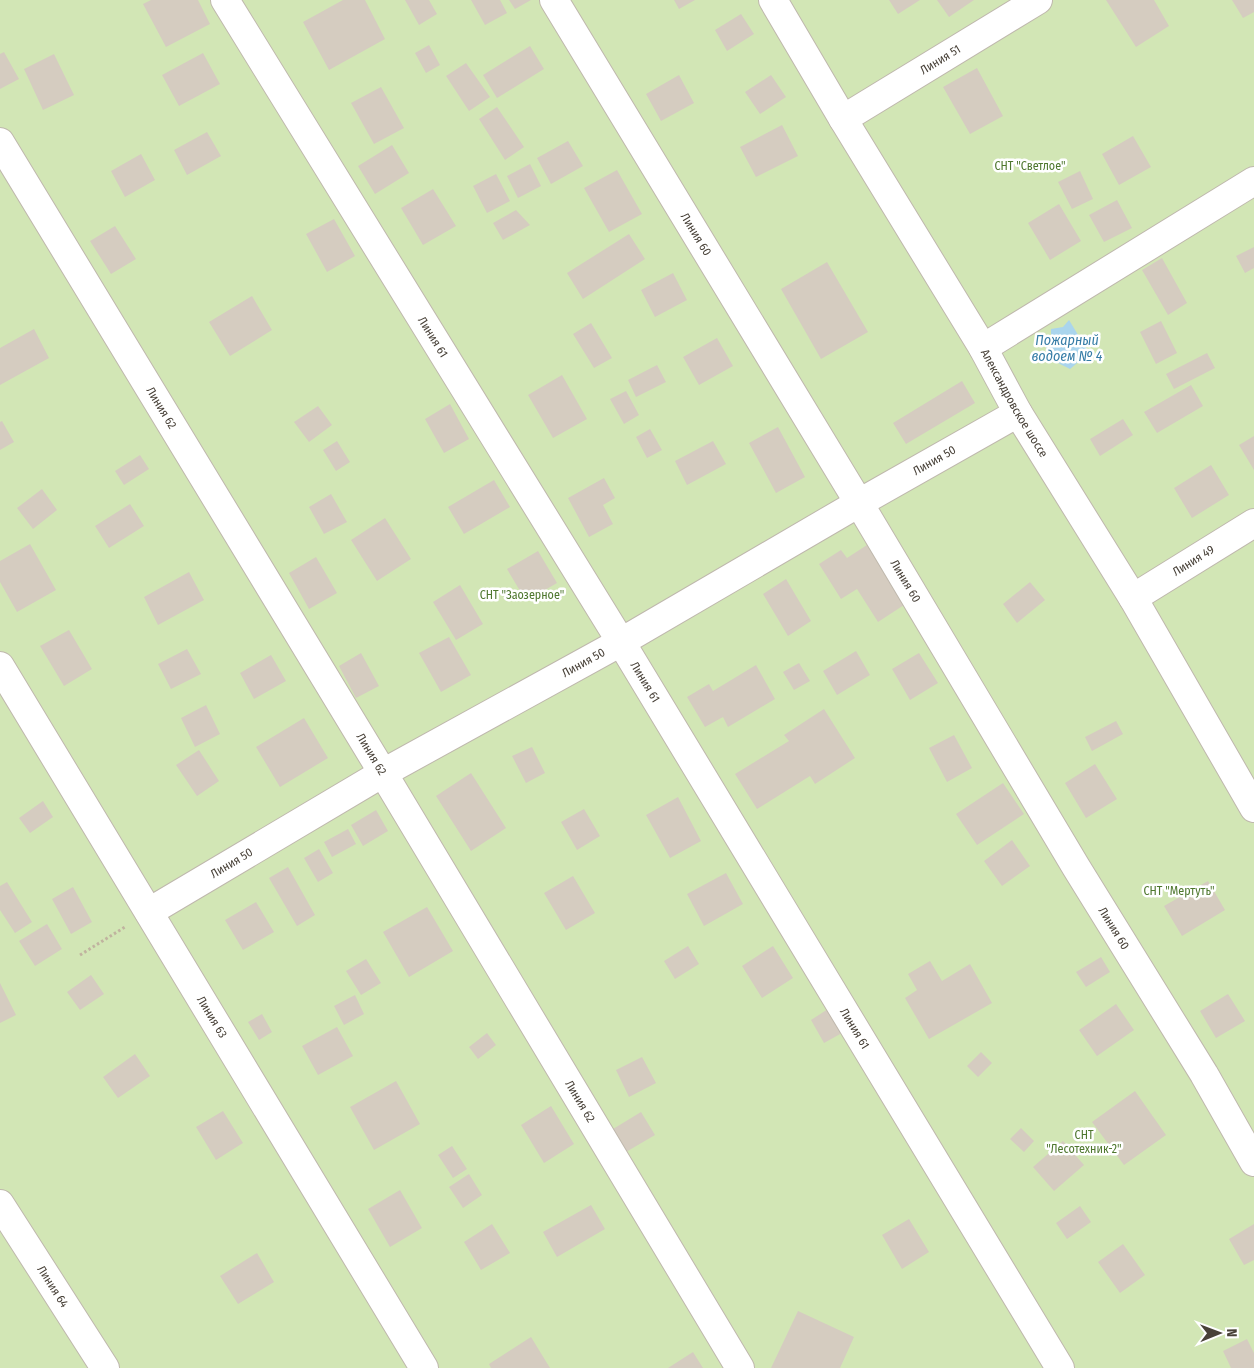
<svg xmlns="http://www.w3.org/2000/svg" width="1254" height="1368" viewBox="0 0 1254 1368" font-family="'Fira Sans Condensed',sans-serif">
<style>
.green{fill:#d2e6b5}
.water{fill:#aad5ed}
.building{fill:#d5ccc0}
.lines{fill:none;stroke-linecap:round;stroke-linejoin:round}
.minor-casing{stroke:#bfb8ad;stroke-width:30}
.path{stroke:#c0b39f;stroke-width:3;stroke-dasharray:2.5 2.5;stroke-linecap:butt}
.minor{stroke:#fff;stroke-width:28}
.labels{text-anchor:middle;stroke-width:5;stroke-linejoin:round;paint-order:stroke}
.street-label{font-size:12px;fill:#484138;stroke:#fff}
.park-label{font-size:12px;fill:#4e772e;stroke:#fff}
.water-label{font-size:14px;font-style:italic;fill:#357ca6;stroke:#fff}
</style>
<rect width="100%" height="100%" fill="#f4f0ea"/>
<!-- green -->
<path class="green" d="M0,0H1254V1368H0Z"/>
<!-- water -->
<path class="water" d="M1069,320L1089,353L1070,369C1058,363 1051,360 1046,348L1051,340V329L1063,327Z"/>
<!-- building -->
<path class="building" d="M151,0H198L210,24L166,47L143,4Z
M343,0H365L385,39L329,70L303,22Z
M405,0H429L437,14L419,25Z
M471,0H500L507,13L485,25Z
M509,0H531L515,9Z
M674,0H695L679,9Z
M889,0H920L898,14Z
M937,0H974L949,17Z
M1106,0H1154L1169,26L1136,47Z
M1232,0H1254V12L1243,18Z
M741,14L754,34L727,51L715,30Z
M429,45L440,65L426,73L415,53Z
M530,46L544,69L497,98L483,75Z
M4,52L19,79L0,89V54Z
M203,53L220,84L179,106L162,75Z
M54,54L74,95L43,110L24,69Z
M466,63L490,97L469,111L446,76Z
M977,68L1003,116L970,134L943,87Z
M679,75L694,103L661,121L646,94Z
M771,75L786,97L760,114L745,92Z
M381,87L404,128L374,144L351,103Z
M497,107L524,147L505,160L479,119Z
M782,125L798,156L756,177L740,147Z
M207,132L221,156L187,175L174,150Z
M1133,136L1151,167L1119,185L1102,154Z
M568,141L583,166L551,184L537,158Z
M392,145L409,173L375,194L358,166Z
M141,154L155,180L125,197L111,171Z
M530,164L541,186L518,198L507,176Z
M617,170L642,214L609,232L584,188Z
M1080,171L1093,199L1072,209L1058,182Z
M496,174L510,201L487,213L473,186Z
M433,189L456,226L423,245L401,208Z
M1117,200L1132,228L1104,242L1089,215Z
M1059,204L1081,241L1050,260L1028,223Z
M516,210L530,225L503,240L493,223Z
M334,219L355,256L327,272L306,234Z
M115,226L136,259L111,274L90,241Z
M629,234L645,259L583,299L567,273Z
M1254,247V268L1245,273L1236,256Z
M1162,258L1187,303L1168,315L1142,270Z
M827,262L868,332L821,359L781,289Z
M673,273L687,300L655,317L641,290Z
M252,296L272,330L230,356L209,322Z
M1161,321L1177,353L1156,364L1140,332Z
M591,323L612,358L594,368L573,334Z
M34,329L49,358L0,385V348Z
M717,338L733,366L699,385L683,357Z
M1207,353L1215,368L1174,389L1166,374Z
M657,365L666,382L636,397L628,380Z
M562,375L587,419L553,438L528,395Z
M962,381L975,403L906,444L893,423Z
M1191,385L1203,406L1157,433L1144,412Z
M626,391L639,415L624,424L610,399Z
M450,404L469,439L444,453L425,419Z
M318,406L332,425L309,442L294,422Z
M1123,419L1133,435L1100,456L1090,439Z
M2,421L14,442L0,450V422Z
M778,427L805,477L776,493L749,443Z
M650,429L662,450L647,458L636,437Z
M1254,436V470L1239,445Z
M337,441L350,462L336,471L323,450Z
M713,441L726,464L687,485L675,461Z
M140,455L149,469L124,485L115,471Z
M1211,465L1229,495L1192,518L1174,488Z
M604,478L615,498L603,505L613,524L589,537L568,498Z
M494,480L510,507L464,534L448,507Z
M42,489L57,510L33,529L17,508Z
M331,494L347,522L324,534L309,507Z
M130,504L144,526L109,548L95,526Z
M385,518L411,559L377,581L351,540Z
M30,544L56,590L17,612L0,582V561Z
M867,545L904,605L878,622L857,589L841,599L819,564L841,550L847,558Z
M538,551L557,583L526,601L507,569Z
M316,557L337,593L309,609L289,573Z
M189,572L204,600L158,625L144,597Z
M786,579L811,621L788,636L763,594Z
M1030,582L1045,600L1017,623L1003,604Z
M460,585L483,624L456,640L433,602Z
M69,630L92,669L64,686L40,646Z
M449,637L471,675L441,692L419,653Z
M187,649L201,674L171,689L158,664Z
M856,651L870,675L837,695L823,671Z
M361,653L379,686L356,698L339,666Z
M919,653L938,683L910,700L892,669Z
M271,655L286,681L254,699L240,673Z
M799,663L810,681L794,690L783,672Z
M756,665L775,699L728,727L723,717L705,727L687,697L709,684L713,691Z
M206,705L220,734L195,747L181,718Z
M824,709L855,758L815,784L810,776L757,809L735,774L789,741L784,735Z
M304,718L328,758L280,787L256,747Z
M1116,721L1123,734L1092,751L1085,737Z
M954,735L972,768L947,782L929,748Z
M532,747L545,773L526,783L512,756Z
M199,750L219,781L197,796L176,765Z
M1095,764L1117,799L1086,818L1065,783Z
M471,773L506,828L471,851L436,796Z
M1003,783L1024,814L977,845L956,814Z
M678,797L701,841L670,858L646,815Z
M43,801L53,817L30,833L19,818Z
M584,809L600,836L577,850L561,822Z
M376,810L388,831L363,846L351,825Z
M348,829L356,844L332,857L324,842Z
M1012,840L1030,866L1002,886L984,861Z
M319,849L333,873L318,882L304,858Z
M288,867L315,915L297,926L269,878Z
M726,873L743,904L704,926L687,894Z
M573,876L595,913L566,930L544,893Z
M1208,881L1225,910L1182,936L1164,906Z
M7,882L32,922L15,933L0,910V886Z
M73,887L92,922L71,934L52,899Z
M256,902L274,932L243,950L225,920Z
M427,907L453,951L409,977L383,932Z
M47,924L62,949L35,966L19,941Z
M688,946L699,964L675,979L664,961Z
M773,946L793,978L762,998L742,966Z
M1101,957L1110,972L1086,987L1076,972Z
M366,959L381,983L361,995L346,971Z
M930,961L942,981L970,964L992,1003L929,1039L905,998L917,990L908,974Z
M91,975L104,994L80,1010L67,992Z
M0,983L16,1015L0,1023Z
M1228,994L1245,1021L1216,1038L1200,1011Z
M355,995L364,1014L344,1025L334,1006Z
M1116,1004L1134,1030L1097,1056L1079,1030Z
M828,1009L842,1033L824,1043L811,1020Z
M262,1014L272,1032L259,1040L248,1022Z
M337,1027L353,1056L318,1075L302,1046Z
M487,1033L496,1045L478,1059L469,1047Z
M981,1052L992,1063L978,1077L967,1066Z
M135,1054L150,1076L118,1098L103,1077Z
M642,1057L656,1083L629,1097L616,1070Z
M396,1081L420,1124L374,1150L350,1107Z
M1135,1091L1166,1135L1124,1165L1092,1122Z
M551,1106L574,1144L544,1163L521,1125Z
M223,1111L243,1143L216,1160L196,1127Z
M641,1112L655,1135L626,1152L613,1129Z
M1021,1128L1034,1141L1024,1152L1010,1139Z
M1063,1141L1084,1165L1054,1191L1033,1167Z
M452,1146L467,1169L453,1178L438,1155Z
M469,1174L482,1195L463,1208L449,1187Z
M400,1190L422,1228L390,1247L368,1209Z
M591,1205L605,1229L557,1257L543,1232Z
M1080,1206L1091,1222L1067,1239L1056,1223Z
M909,1219L929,1252L902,1269L882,1235Z
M492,1224L510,1253L481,1270L464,1242Z
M1254,1224V1260L1244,1265L1229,1239Z
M1123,1244L1145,1275L1120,1293L1098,1262Z
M257,1253L274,1282L238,1304L220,1276Z
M798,1311L854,1337L840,1368H771Z
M531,1337L550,1368H491L489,1364Z
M1247,1339L1254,1353V1368H1231L1223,1351Z
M693,1352L703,1368H668Z"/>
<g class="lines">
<!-- minor casing -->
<g class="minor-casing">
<g id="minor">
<path id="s1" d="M225,0L621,642L1060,1368"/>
<path id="s2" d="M554,0L859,503L1076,867L1204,1074L1254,1162"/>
<path id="s3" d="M773,0L843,119L983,348L1018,413L1133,598L1254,808"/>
<path id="s4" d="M843,119L1038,0"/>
<path id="s5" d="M0,142L383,773L740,1368"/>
<path d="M983,348L1254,181"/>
<path id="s6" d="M1133,598L1254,523"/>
<path id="s7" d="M0,666L424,1368"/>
<path id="s8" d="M149,912L383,773L621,642L859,503L1018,413"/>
<path id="s9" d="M0,1204L105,1368"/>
</g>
</g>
<!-- path -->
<path class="path" d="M80,955L125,927"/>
<!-- minor -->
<use href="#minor" class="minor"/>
</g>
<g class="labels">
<!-- street labels -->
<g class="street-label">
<text dy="4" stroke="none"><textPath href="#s4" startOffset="114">Линия 51</textPath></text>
<text dy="4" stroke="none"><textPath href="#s2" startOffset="274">Линия 60</textPath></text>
<text dy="4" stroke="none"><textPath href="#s1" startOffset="396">Линия 61</textPath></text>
<text dy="4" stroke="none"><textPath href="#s3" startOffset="470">Александровское шоссе</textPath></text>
<text dy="4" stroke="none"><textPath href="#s5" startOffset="311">Линия 62</textPath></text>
<text dy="4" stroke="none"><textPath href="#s8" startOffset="906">Линия 50</textPath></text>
<text dy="4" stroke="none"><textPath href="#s6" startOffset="71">Линия 49</textPath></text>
<text dy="4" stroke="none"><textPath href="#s2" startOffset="679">Линия 60</textPath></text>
<text dy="4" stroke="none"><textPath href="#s8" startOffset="501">Линия 50</textPath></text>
<text dy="4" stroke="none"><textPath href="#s1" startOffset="801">Линия 61</textPath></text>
<text dy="4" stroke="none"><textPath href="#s5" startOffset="716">Линия 62</textPath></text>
<text dy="4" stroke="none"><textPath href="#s8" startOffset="96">Линия 50</textPath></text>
<text dy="4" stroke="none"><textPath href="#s2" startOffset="1084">Линия 60</textPath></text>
<text dy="4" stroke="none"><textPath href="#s7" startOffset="410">Линия 63</textPath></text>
<text dy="4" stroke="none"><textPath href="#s1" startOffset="1206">Линия 61</textPath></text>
<text dy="4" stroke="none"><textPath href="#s5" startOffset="1121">Линия 62</textPath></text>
<text dy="4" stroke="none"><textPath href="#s9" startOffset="98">Линия 64</textPath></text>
</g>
<!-- park labels -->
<g class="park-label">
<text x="1030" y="170">СНТ "Светлое"</text>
<text x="522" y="599">СНТ "Заозерное"</text>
<text x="1179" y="895">СНТ "Мертуть"</text>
<text x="1084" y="1139">СНТ<tspan x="1084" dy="14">"Лесотехник-2"</tspan></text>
</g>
<!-- water labels -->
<g class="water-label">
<text x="1067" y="345">Пожарный<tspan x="1067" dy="16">водоем № 4</tspan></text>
</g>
</g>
<!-- north arrow -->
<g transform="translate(1219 1333) rotate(89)" stroke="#ffffff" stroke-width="4" paint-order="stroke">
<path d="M0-4L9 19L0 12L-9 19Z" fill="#484138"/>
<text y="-8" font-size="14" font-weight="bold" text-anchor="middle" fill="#484138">N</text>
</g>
</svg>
